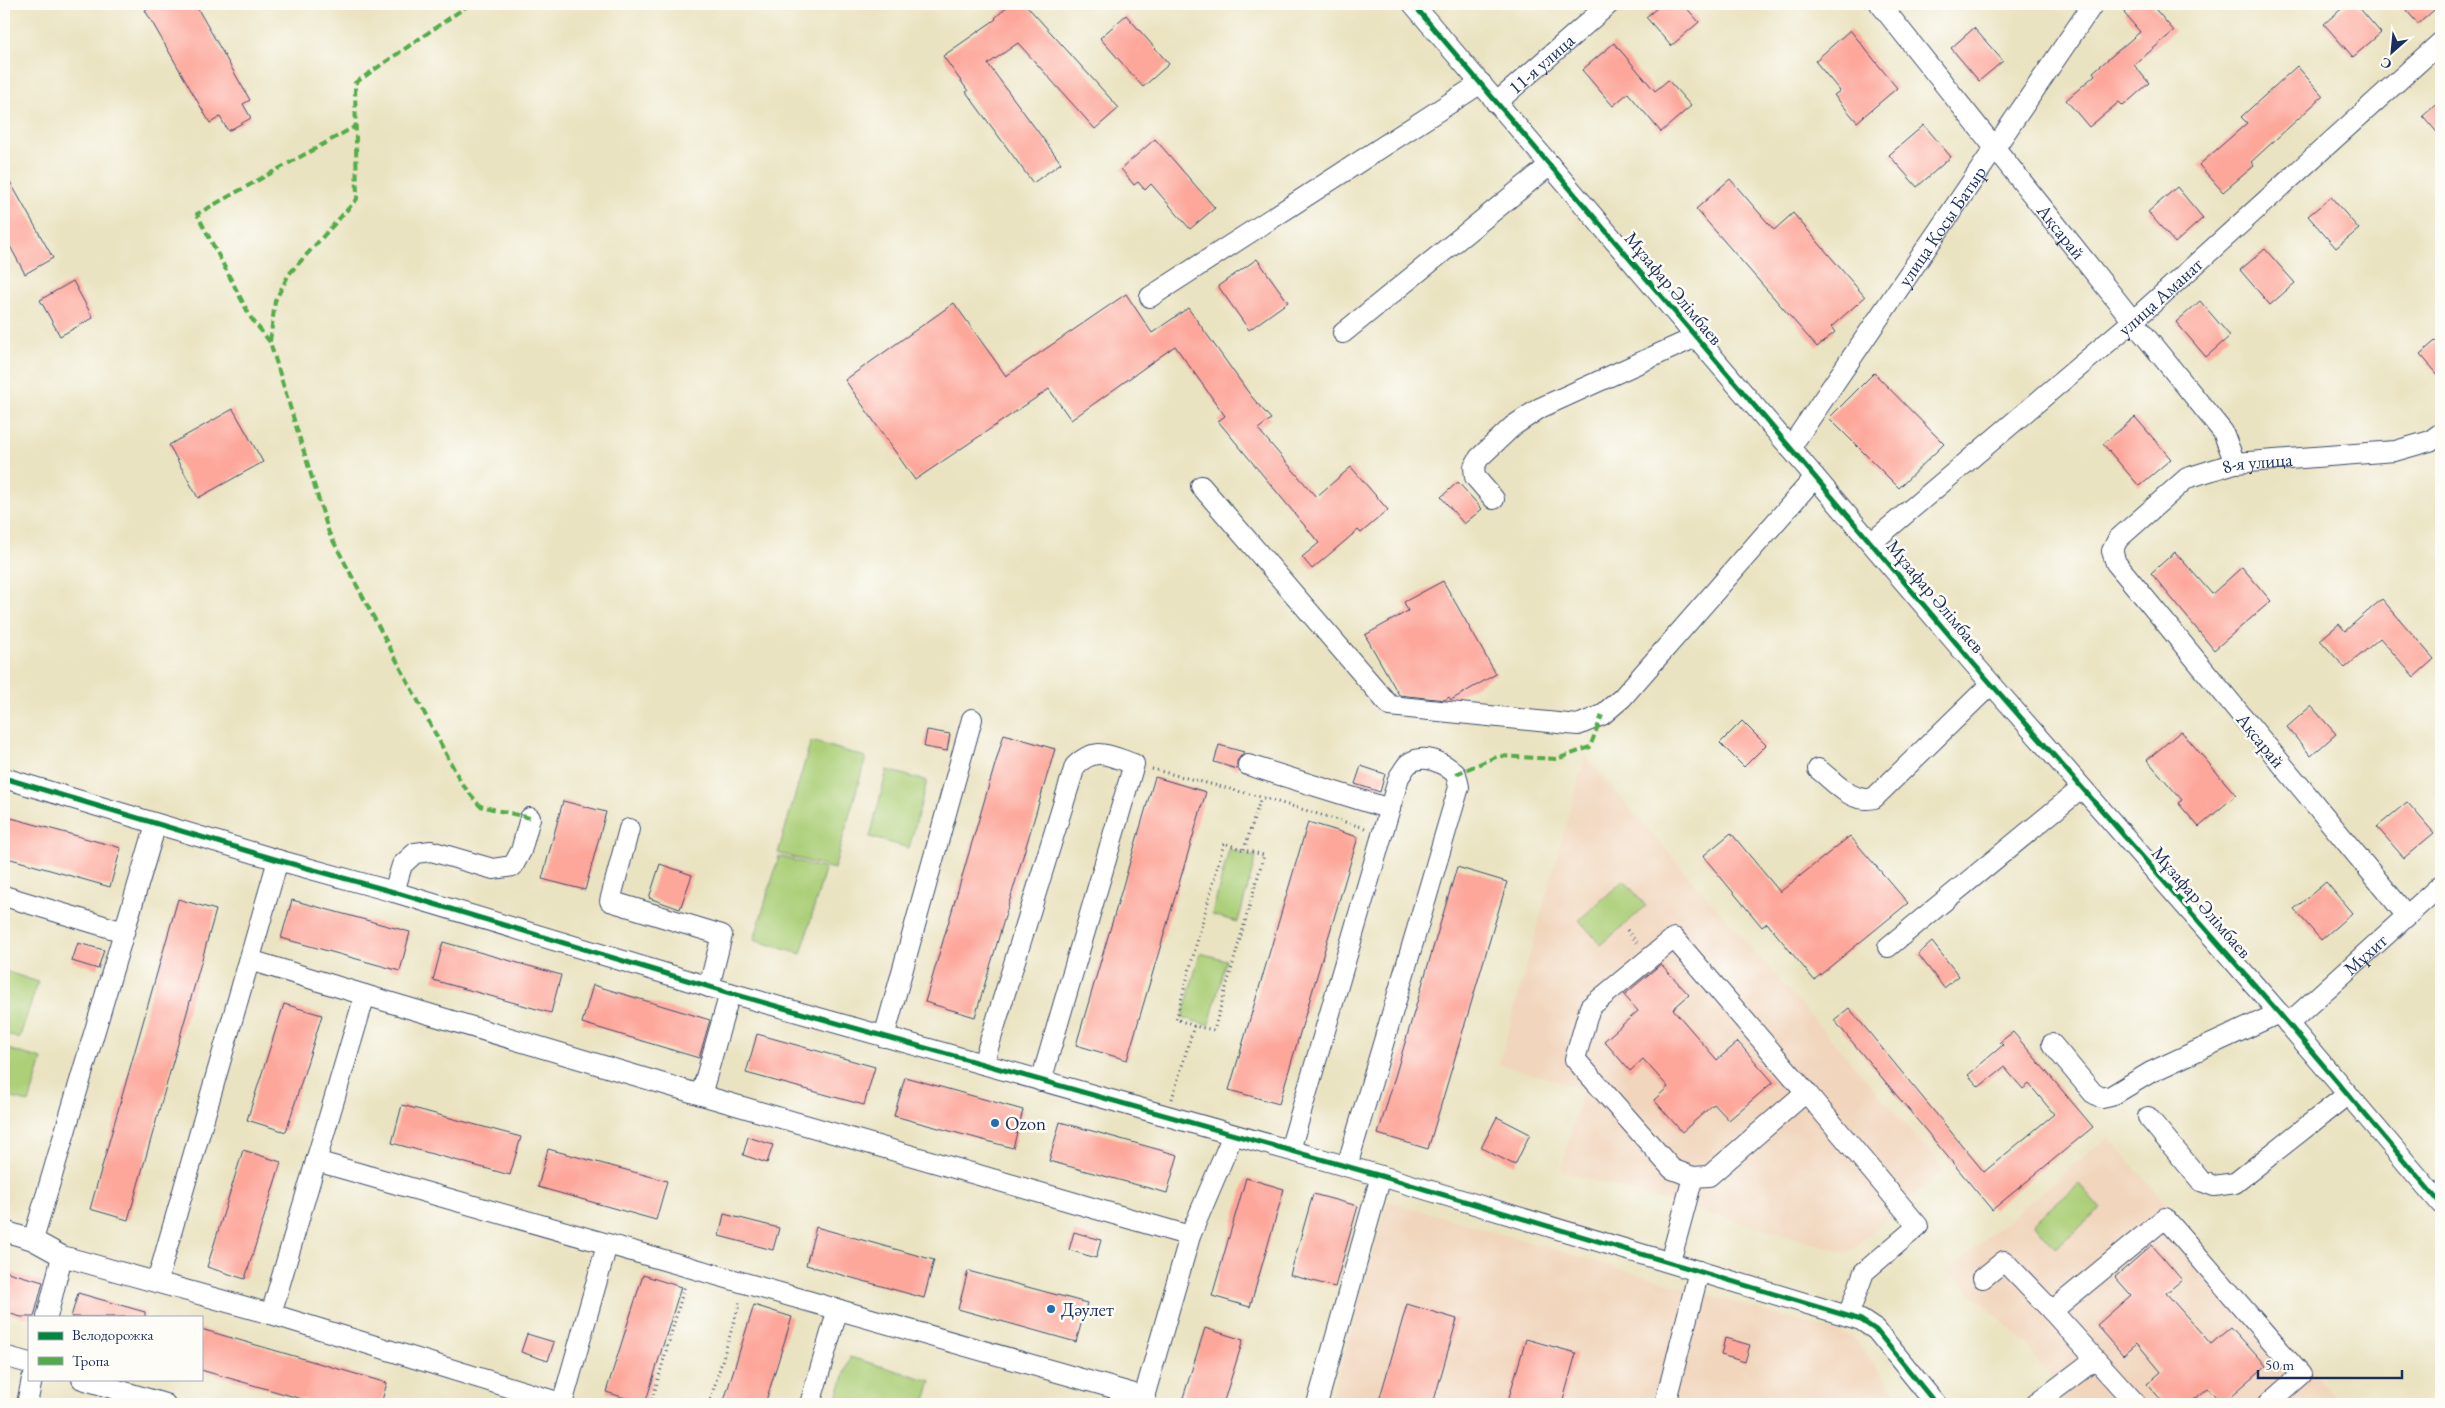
<svg xmlns="http://www.w3.org/2000/svg" width="2445" height="1408" viewBox="0 0 2445 1408" font-family="'EB Garamond',serif">
<style>
.built{fill:#f1d5bc}
.green{fill:#accf78;stroke:#647f6b}
.building{fill:#fda69a}
.lines{fill:none;stroke-linecap:round;stroke-linejoin:round}
.minor-casing{stroke:#3a4a6d;stroke-width:22}
.path{stroke:#3a4a6d;stroke-width:3;stroke-dasharray:1 4;stroke-linecap:butt}
.minor{stroke:#fff;stroke-width:20}
.quiet{stroke:#52ab49;stroke-width:4;stroke-dasharray:8 4;stroke-linecap:butt}
.cycleway-casing{stroke:#fdfcf7;stroke-width:8}
.cycleway{stroke:#00873e;stroke-width:5}
.poi-dot{fill:#1f6fb2;stroke:#fdfcf7;stroke-width:2}
.labels{text-anchor:middle;stroke-width:5;stroke-linejoin:round;paint-order:stroke}
.street-label{font-size:19px;fill:#1b2f5e;stroke:#fdfcf7}
.poi-label{font-size:19px;fill:#1b2f5e;stroke:#fdfcf7;text-anchor:start}
</style>
<rect width="100%" height="100%" fill="#fdfcf7"/>
<filter id="ink" filterUnits="userSpaceOnUse"><feTurbulence type="fractalNoise" baseFrequency=".02" numOctaves="2"/><feDisplacementMap in="SourceGraphic" scale="10" xChannelSelector="R" yChannelSelector="G"/><feConvolveMatrix kernelMatrix="1 2 1 2 8 2 1 2 1" color-interpolation-filters="sRGB"/></filter>
<filter id="wash" filterUnits="userSpaceOnUse"><feTurbulence type="fractalNoise" baseFrequency=".0096" numOctaves="4" result="noise"/><feDisplacementMap in="SourceGraphic" scale="20" xChannelSelector="R" yChannelSelector="G"/><feGaussianBlur stdDeviation="1.12" result="paint"/><feColorMatrix in="noise" values="0 0 0 0 0 0 0 0 0 0 0 0 0 0 0 0 0 1.4 0 .05"/><feComposite in="paint" operator="in"/></filter>
<g filter="url(#wash)">
<rect width="100%" height="100%" fill="#eae3c1"/>
<!-- built -->
<path class="built" d="M1585,757L1944,1169L1848,1253L1561,1171L1583,1089L1499,1064Z
M2108,1137L2341,1404H2067L2029,1347L1948,1270Z
M1388,1201L1853,1337L1905,1404H1330Z"/>
<!-- green -->
<path class="green" d="M811,741L866,757L834,869L778,853Z
M887,770L927,781L909,848L870,837Z
M1229,849L1256,857L1238,922L1212,915Z
M779,856L825,869L801,954L754,940Z
M1624,880L1646,906L1601,945L1579,920Z
M1200,953L1226,960L1209,1025L1182,1018Z
M5,971L38,982L19,1039L4,1033Z
M4,1048L42,1059L29,1103L4,1095Z
M2079,1184L2101,1209L2055,1248L2034,1223Z
M850,1357L931,1381L924,1404H857L837,1398Z"/>
<g id="blocks">
<!-- building -->
<path class="building" d="M156,4H195L250,100L243,104L251,118L228,131L220,117L210,123L145,10Z
M1010,4H1025L1119,108L1095,129L1018,43L988,64L1061,163L1033,183L966,92L968,91L943,56L996,19L995,18Z
M1662,4H1683L1699,22L1671,46L1646,17Z
M2134,4H2151L2174,31L2134,65L2149,83L2123,106L2119,102L2089,127L2066,100L2095,75L2093,72L2140,32L2124,13Z
M2347,4H2356L2381,33L2353,57L2324,24Z
M2401,4H2441L2418,24Z
M1126,15L1169,64L1143,87L1100,38Z
M1974,28L2003,61L1979,81L1951,48Z
M1850,30L1897,88L1857,122L1834,95L1840,91L1815,61Z
M1614,43L1655,91L1668,80L1691,106L1661,132L1628,93L1613,106L1582,70Z
M2297,66L2323,96L2251,162L2254,166L2223,192L2199,165L2247,123L2241,117Z
M2441,100V137L2423,116Z
M1924,125L1951,157L1917,187L1889,155Z
M1155,139L1215,208L1190,229L1151,184L1145,190L1138,182L1134,185L1121,169Z
M4,171L53,258L25,274L4,235Z
M1730,179L1774,230L1793,213L1865,297L1831,327L1835,332L1817,347L1696,209Z
M2177,187L2203,218L2175,243L2148,212Z
M2331,197L2359,229L2336,248L2308,216Z
M2265,249L2295,283L2270,305L2240,270Z
M1257,259L1288,302L1249,330L1218,286Z
M73,281L93,318L60,336L40,300Z
M1126,294L1152,333L1188,308L1251,396L1271,419L1258,429L1316,497L1351,467L1388,510L1361,533L1358,530L1312,569L1302,557L1319,543L1218,421L1225,416L1175,346L1071,420L1049,389L915,480L845,380L954,303L1006,376Z
M2200,301L2230,336L2206,357L2176,322Z
M2441,336V378L2420,354Z
M1874,373L1944,444L1899,488L1829,418Z
M233,409L263,462L198,498L169,445Z
M2135,417L2171,459L2139,486L2103,444Z
M1458,482L1482,509L1464,524L1441,497Z
M2175,552L2212,594L2242,567L2271,601L2214,650L2151,573Z
M1443,581L1496,674L1451,700L1449,697L1445,700L1399,695L1365,635L1408,611L1404,602Z
M2382,599L2434,659L2414,677L2380,638L2345,668L2320,640L2339,624L2345,631Z
M2311,706L2336,734L2311,756L2287,727Z
M1742,721L1766,745L1744,767L1720,743Z
M927,730L950,734L947,751L924,747Z
M2181,731L2236,795L2199,827L2178,803L2182,800L2147,760Z
M1004,734L1055,749L975,1017L925,1002Z
M1219,745L1244,752L1237,761V769L1214,762Z
M1361,766L1385,774L1380,792L1355,784Z
M1155,777L1206,792L1127,1060L1076,1045Z
M563,801L606,812L585,890L542,879Z
M2407,802L2434,833L2404,858L2377,827Z
M4,816L121,848L110,887L4,857Z
M1308,822L1358,837L1279,1104L1229,1090Z
M1731,833L1780,892L1850,836L1908,903L1814,980L1767,923L1762,927L1703,856Z
M660,864L692,875L680,909L649,898Z
M1457,867L1507,882L1428,1149L1378,1134Z
M2326,882L2352,913L2321,940L2294,909Z
M178,899L216,910L128,1220L90,1209Z
M292,900L410,932L400,971L281,938Z
M443,942L561,975L551,1013L433,980Z
M1932,942L1959,976L1944,988L1918,954Z
M78,943L104,950L98,969L72,961Z
M1661,964L1689,995L1673,1009L1717,1060L1738,1042L1773,1082L1729,1120L1714,1104L1682,1132L1654,1100L1668,1087L1643,1059L1630,1071L1604,1041L1638,1011L1624,995Z
M593,985L710,1020L699,1058L582,1023Z
M284,1004L322,1015L286,1132L247,1120Z
M1849,1008L1984,1172L2054,1114L2029,1084L2023,1089L2004,1067L1979,1087L1968,1075L2003,1045L2000,1042L2013,1032L2093,1127L1992,1210L1834,1020Z
M757,1034L875,1067L864,1105L746,1073Z
M905,1077L1023,1110L1013,1148L894,1116Z
M402,1105L521,1137L510,1175L392,1143Z
M1497,1117L1530,1134L1515,1165L1481,1148Z
M1060,1122L1178,1155L1167,1193L1049,1161Z
M748,1137L773,1145L767,1163L743,1155Z
M548,1149L667,1181L656,1220L538,1187Z
M243,1150L281,1162L245,1279L207,1267Z
M1246,1178L1284,1189L1250,1307L1212,1296Z
M1313,1194L1358,1206L1335,1287L1290,1275Z
M724,1214L779,1228L773,1250L719,1236Z
M816,1227L934,1260L924,1298L806,1265Z
M1074,1232L1101,1240L1096,1258L1069,1250Z
M2152,1245L2182,1280L2166,1293L2211,1344L2231,1327L2266,1366L2222,1404L2208,1388L2189,1404H2165L2147,1384L2161,1372L2137,1343L2123,1355L2097,1325L2131,1295L2115,1277Z
M4,1271L43,1282L34,1317H21L4,1312Z
M968,1271L1087,1303L1076,1342L958,1309Z
M643,1275L681,1287L645,1404L606,1392Z
M78,1293L145,1312V1317H71Z
M1407,1304L1457,1319L1433,1404H1378Z
M754,1305L792,1317L765,1404H723Z
M1205,1328L1243,1340L1223,1404H1181Z
M201,1329L387,1383L381,1404H319L201,1370Z
M527,1334L554,1342L548,1361L521,1352Z
M1725,1338L1750,1345L1745,1362L1721,1355Z
M1526,1339L1576,1353L1562,1404H1507Z"/>
</g>
</g>
<g filter="url(#ink)">
<use href="#blocks" fill-opacity="0" stroke="#3a4a6d" stroke-width="1"/>
<g class="lines">
<!-- minor casing -->
<g class="minor-casing">
<g id="minor">
<path d="M1413,4L1973,663L2279,1013L2441,1204"/>
<path id="s1" d="M1880,4L2133,321L2223,432L2235,463"/>
<path id="s2" d="M1496,103L1609,4"/>
<path d="M1150,297L1481,83"/>
<path d="M1343,333L1550,165"/>
<path id="s3" d="M1790,448L2093,4"/>
<path d="M1201,486L1390,706L1578,725L1602,715L1622,698L1815,477"/>
<path d="M1494,499L1475,477L1474,467L1479,458L1513,426L1540,408L1696,337"/>
<path id="s4" d="M1871,543L2133,321L2441,42"/>
<path d="M1248,765L1390,809"/>
<path d="M1818,769C1835,782 1852,804 1874,798L1991,684"/>
<path d="M4,778L278,860L394,892L730,993L1381,1176L1861,1320L1876,1330L1936,1404"/>
<path d="M629,829L610,901L722,935L709,987"/>
<path d="M394,892L402,865L415,853L431,851L493,869L513,866L521,851L530,818"/>
<path d="M4,896L124,932L156,824"/>
<path id="s5" d="M2407,916L2116,563L2112,551L2118,539L2187,478L2235,463L2395,451L2430,441L2441,433"/>
<path d="M1674,938L1806,1092L1709,1176L1693,1177L1672,1169L1575,1059L1590,1007Z"/>
<path d="M1888,947L2082,788"/>
<path d="M250,960L365,995"/>
<path id="s6" d="M2288,1024L2441,885"/>
<path d="M884,1037L972,719"/>
<path d="M2052,1044L2093,1093L2102,1098L2111,1096L2151,1072L2279,1013"/>
<path d="M983,1064L1075,766C1096,745 1109,756 1134,764L1041,1081"/>
<path d="M1806,1092L1918,1226L1864,1272L1848,1316"/>
<path d="M701,1095L730,993"/>
<path d="M2148,1117L2201,1181L2214,1186L2235,1183L2348,1094"/>
<path d="M1290,1150L1399,777C1402,773 1405,767 1408,764C1424,752 1444,763 1456,774L1459,787L1347,1166"/>
<path d="M4,1231L33,1240L62,1256L271,1314L564,1404"/>
<path d="M33,1240L124,932"/>
<path d="M1670,1262L1693,1177"/>
<path d="M1983,1278L2004,1261L2052,1311"/>
<path d="M157,1282L278,860"/>
<path d="M271,1314L316,1161"/>
<path d="M47,1317L62,1256"/>
<path d="M4,1356L29,1363"/>
<path d="M82,1379L165,1404"/>
<path d="M1145,1397L316,1161L365,995L701,1095L1190,1236"/>
<path d="M27,1404L32,1379"/>
<path d="M562,1404L607,1245"/>
<path d="M810,1404L838,1309"/>
<path d="M1142,1404L1190,1236L1233,1135"/>
<path d="M1317,1404L1381,1176"/>
<path d="M1665,1404L1699,1271"/>
<path d="M2036,1404L2094,1360"/>
<path d="M2136,1404L2052,1311L2165,1218L2301,1375L2268,1404"/>
</g>
</g>
<!-- path -->
<path class="path" d="M1152,769L1261,797L1365,828
M1627,930L1637,943
M1194,1026L1176,1019L1224,843L1244,850
M1172,1099L1194,1026L1214,1030L1264,855L1244,850L1261,797
M651,1404L685,1285
M709,1404L740,1302"/>
<!-- minor -->
<use href="#minor" class="minor"/>
<!-- quiet -->
<path class="quiet" d="M470,4L355,83L357,199L289,274L275,301L270,342L329,533L462,784L480,806L530,818
M270,342L251,318L197,214L356,126
M1456,774L1498,756L1557,759L1590,747L1602,715"/>
<!-- cycleway casing -->
<g class="cycleway-casing">
<path id="cycleway" d="M1413,4L1973,663L2279,1013L2441,1204
M4,778L278,860L394,892L730,993L1381,1176L1861,1320L1876,1330L1936,1404"/>
</g>
<!-- cycleway -->
<use href="#cycleway" class="cycleway"/>
</g>
</g>
<!-- markers -->
<g class="poi-dot">
<circle cx="995" cy="1123" r="5"/>
<circle cx="1051" cy="1309" r="5"/>
</g>
<g class="labels">
<!-- street labels -->
<g class="street-label">
<text dy="7" stroke="none"><textPath href="#s2" startOffset="60">11-я улица</textPath></text>
<text dy="7" stroke="none"><textPath href="#s3" startOffset="269">улица Косы Батыр</textPath></text>
<text dy="7" stroke="none"><textPath href="#s1" startOffset="291">Ақсарай</textPath></text>
<text transform="translate(1674 288) rotate(50)" y="7">Мұзафар Әлімбаев</text>
<text dy="7" stroke="none"><textPath href="#s4" startOffset="380">улица Аманат</textPath></text>
<text dy="7" stroke="none"><textPath href="#s5" startOffset="648">8-я улица</textPath></text>
<text transform="translate(1936 596) rotate(50)" y="7">Мұзафар Әлімбаев</text>
<text transform="translate(2261 740) rotate(51)" y="7">Ақсарай</text>
<text transform="translate(2202 902) rotate(49)" y="7">Мұзафар Әлімбаев</text>
<text dy="7" stroke="none"><textPath href="#s6" startOffset="104">Мұхит</textPath></text>
</g>
<!-- poi labels -->
<g class="poi-label">
<text x="1005" y="1130">Ozon</text>
<text x="1061" y="1316">Дәулет</text>
</g>
</g>
<!-- margin -->
<rect width="2445" height="1408" fill="none" stroke="#fdfcf7" stroke-width="20"/>
<!-- legend -->
<rect x="28" y="1316" width="175" height="65" fill="#fdfcf7" stroke="#a3aaba"/>
<rect x="38" y="1332" width="25" height="8" fill="#00873e" stroke="#a3aaba"/>
<text x="72" y="1340" font-size="15" fill="#1b2f5e">Велодорожка</text>
<rect x="38" y="1357" width="25" height="8" fill="#52ab49" stroke="#a3aaba"/>
<text x="72" y="1366" font-size="15" fill="#1b2f5e">Тропа</text>
<!-- north arrow -->
<g transform="translate(2392 52) rotate(207)" stroke="#fdfcf7" stroke-width="4" paint-order="stroke">
<path d="M0-4L9 19L0 12L-9 19Z" fill="#1b2f5e"/>
<text y="-8" font-size="14" font-weight="bold" text-anchor="middle" fill="#1b2f5e">С</text>
</g>
<!-- scale -->
<path d="M2258 1370v8h144v-8" fill="none" stroke="#1b2f5e" stroke-width="2.5"/>
<text x="2265" y="1370" font-size="15" fill="#1b2f5e" stroke="#fdfcf7" stroke-width="4" paint-order="stroke">50 m</text>
</svg>
